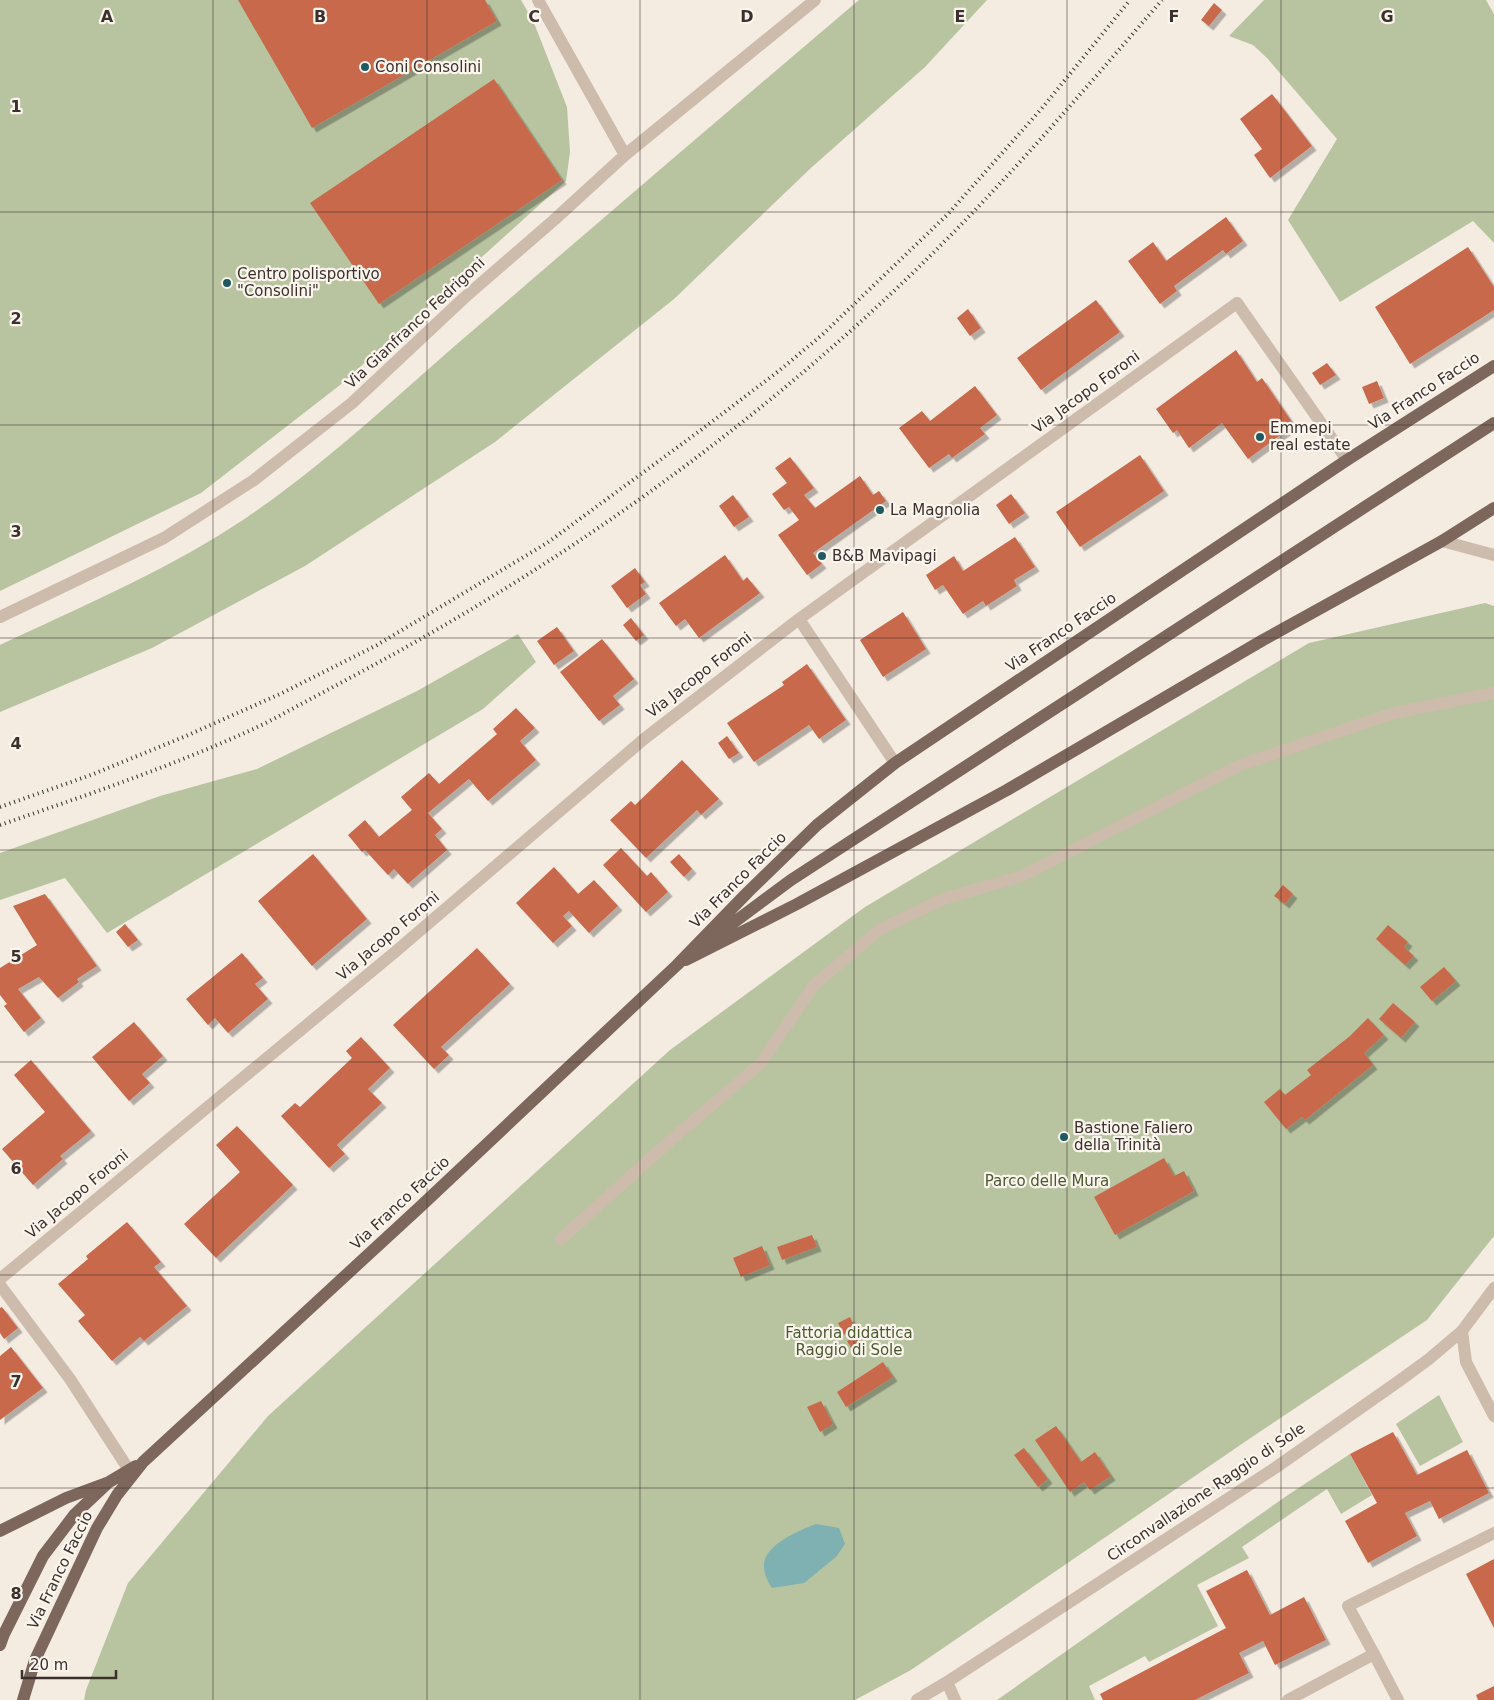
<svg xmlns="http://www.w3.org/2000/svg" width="1494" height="1700" viewBox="0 0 1494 1700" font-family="'DejaVu Sans',sans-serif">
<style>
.green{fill:#b8c4a0}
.water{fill:#7fb0b2}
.building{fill:#c8694b;filter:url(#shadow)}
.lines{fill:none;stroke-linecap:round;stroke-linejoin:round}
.minor{stroke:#cdbbac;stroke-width:12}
.major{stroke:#7d675c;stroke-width:12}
.rail{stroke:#3b302b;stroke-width:4;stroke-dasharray:1 4;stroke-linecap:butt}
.grid{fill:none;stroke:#3b302b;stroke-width:1;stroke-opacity:0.55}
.poi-dot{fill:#1f5a5e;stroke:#fbf5ee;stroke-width:2}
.labels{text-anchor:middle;stroke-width:4.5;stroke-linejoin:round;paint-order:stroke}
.poi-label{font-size:15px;fill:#3b302b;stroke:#fbf5ee;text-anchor:start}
.street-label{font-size:15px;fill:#3b302b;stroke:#fbf5ee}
.park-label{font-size:15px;fill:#4a5a2e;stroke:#fbf5ee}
.grid-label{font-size:16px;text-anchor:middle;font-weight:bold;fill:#3b302b;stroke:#fbf5ee;stroke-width:4.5;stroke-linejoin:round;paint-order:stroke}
</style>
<defs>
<filter id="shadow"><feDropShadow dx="4.5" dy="4.5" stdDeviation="0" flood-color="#0004"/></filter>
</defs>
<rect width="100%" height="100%" fill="#f4ebe1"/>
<!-- green -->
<path class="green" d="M0,0H521L534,23L567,107L570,152L566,181L340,385L201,493L0,591Z
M859,0H987L925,67L812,167L674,299L495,442L305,566L152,648L0,712V645C78,608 159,574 232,527C319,471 393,399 471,332C600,221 729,110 859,0Z
M1264,0H1486L1494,14V243L1473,221L1340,302L1288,220L1337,139L1267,58L1253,45L1229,36Z
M1485,603L1494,606V1236L1427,1320L1252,1437L911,1670L855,1700H84L86,1690L128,1583L268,1416L670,1050L865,907L1309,643Z
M518,634L536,662L483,709L107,933L65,878L0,900V853L160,796L257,769L417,691Z
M1439,1395L1463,1442L1420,1466L1396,1424Z
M1350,1454L1372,1495L1341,1514L1327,1489L1242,1547L1249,1558L1197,1585L1218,1626L1149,1662L1145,1656L1089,1686L1095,1700H997L1285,1497Z"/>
<!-- water -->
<path class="water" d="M816,1524L839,1528L845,1544L836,1557L804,1583L772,1588C768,1582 764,1574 764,1566C763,1545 800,1530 816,1524Z"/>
<!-- building -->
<path class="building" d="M238,0H485L497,21L312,128Z
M1214,3L1222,10L1209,26L1201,20Z
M494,79L562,180L379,304L310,203Z
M1272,94L1312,146L1270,178L1254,155L1262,149L1240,119Z
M1226,217L1243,241L1226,254L1223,250L1174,286L1177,291L1160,304L1128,261L1153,242L1166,261Z
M1468,247L1494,287V310L1410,364L1375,307Z
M1096,300L1120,332L1041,390L1017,358Z
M968,309L981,328L970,336L957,318Z
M1236,350L1257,382L1262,378L1294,425L1248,459L1222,423L1189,448L1177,430L1173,433L1156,409Z
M1327,363L1336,375L1320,385L1312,373Z
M1377,381L1384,398L1369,404L1362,387Z
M975,386L997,415L980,428L985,434L952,458L949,454L929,468L899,428L922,411L930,421Z
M1140,455L1164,491L1080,547L1056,512Z
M790,457L814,488L804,495L815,508L860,476L873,495L879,491L886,501L813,553L822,564L807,575L778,535L799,520L789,507L784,510L772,494L787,483L775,468Z
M1011,494L1025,513L1009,524L996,505Z
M733,495L749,517L734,527L719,506Z
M1015,537L1035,567L1014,580L1017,586L986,606L983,601L963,614L943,585L935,590L926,575L954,556L963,571Z
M725,555L743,581L747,577L760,593L699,638L685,619L676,626L659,603Z
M635,568L645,582L640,585L646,594L627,608L611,586Z
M903,612L926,649L883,677L860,640Z
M631,618L644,635L636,641L623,625Z
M557,627L574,651L554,665L537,641Z
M602,639L634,679L613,696L620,705L599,721L560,672Z
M807,664L846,720L819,739L809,725L754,762L727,723L784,685L782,682Z
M516,708L535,728L520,741L536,760L488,801L469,779L428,813L442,829L435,835L447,850L408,884L394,869L388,875L365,850L362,852L348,835L365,820L379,837L412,810L401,797L429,773L439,784L497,734L493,729Z
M727,736L739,753L729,759L718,743Z
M682,760L719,799L701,815L697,810L646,858L610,820L631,801L635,805Z
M621,848L647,876L651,872L668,892L646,912L603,865Z
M313,854L367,919L312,966L258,901Z
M679,854L692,869L684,877L670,862Z
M554,867L578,894L594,880L618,906L589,933L569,911L563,916L572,926L553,943L516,903Z
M1283,885L1293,894L1285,904L1274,896Z
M45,894L97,966L77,979L79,982L58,998L39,977L18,989L41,1018L24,1032L4,1006L7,1004L0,995V968L37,945L13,906Z
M125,924L138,940L128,947L116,932Z
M1388,925L1408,942L1404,947L1414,956L1405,965L1376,939Z
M477,948L510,984L441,1047L449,1055L434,1069L393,1025Z
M242,953L263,978L255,984L268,999L228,1033L215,1018L208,1025L186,999Z
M1444,967L1456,981L1432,1001L1420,987Z
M1393,1003L1415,1022L1401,1038L1379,1019Z
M1368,1018L1384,1035L1364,1053L1373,1065L1305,1120L1302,1117L1286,1129L1264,1102L1280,1089L1285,1095L1311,1075L1307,1070L1350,1036Z
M134,1022L163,1056L142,1074L150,1083L129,1101L92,1057Z
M361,1037L390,1068L368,1089L382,1103L337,1145L345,1154L329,1168L281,1116L295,1103L300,1107L352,1058L346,1051Z
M31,1060L91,1131L60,1156L63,1159L33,1185L2,1149L45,1112L14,1075Z
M237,1126L293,1185L216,1258L184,1224L240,1172L216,1145Z
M1164,1158L1174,1176L1184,1171L1194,1191L1115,1235L1094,1197Z
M127,1222L161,1262L154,1267L187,1306L144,1341L140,1337L112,1361L78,1321L85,1315L58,1284L88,1259L86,1256Z
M812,1235L817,1247L782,1260L777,1247Z
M762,1246L770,1265L741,1277L733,1258Z
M2,1307L18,1328L4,1339L0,1333V1308Z
M850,1317L856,1329L844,1335L838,1323Z
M856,1336L860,1344L851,1348L847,1341Z
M11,1347L43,1388L0,1420V1356Z
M883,1362L893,1377L846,1407L837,1392Z
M821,1401L833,1424L820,1432L807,1407Z
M1056,1426L1081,1462L1095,1452L1111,1476L1090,1490L1084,1482L1070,1492L1035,1440Z
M1393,1432L1417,1475L1467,1450L1489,1493L1439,1519L1430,1501L1405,1513L1417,1536L1368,1563L1345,1521L1377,1503L1350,1454Z
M1024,1448L1048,1479L1038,1487L1014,1455Z
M1494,1559V1628L1466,1574Z
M1247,1570L1270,1615L1304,1597L1326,1640L1275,1665L1263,1641L1239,1653L1249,1673L1195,1700H1103L1100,1694L1226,1628L1206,1591Z
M1494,1686V1700H1478L1476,1695Z"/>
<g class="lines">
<!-- minor -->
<path class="minor" d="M538,0L625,155
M1442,541L1494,555
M0,617L164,538L254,480L352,403L464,298L554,220L625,155L815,0
M799,619L895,763
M561,1239L671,1140L761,1063L814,985L879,930L943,899L1022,876L1238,766L1394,713L1494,693
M0,1279L395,952L644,739L799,619L1237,303L1347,460
M0,1285L70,1379L129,1470
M1462,1331L1466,1362L1494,1416
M1374,1654L1398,1700
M947,1682L955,1700
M917,1700L947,1682L1275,1468L1399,1381L1429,1359L1462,1331L1494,1288
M1288,1700L1374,1654L1348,1606L1494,1533"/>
<!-- major -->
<path class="major" d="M709,941L791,880L1494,423
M686,960L797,904L1007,790L1263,640L1442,541L1494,508
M0,1531L66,1498L109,1482L136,1466
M0,1645L4,1634L43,1556L75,1514L109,1482
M23,1700L35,1660L97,1528L117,1495L143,1462L421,1206L677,965L748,892L817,825L895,763L1347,460L1494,366"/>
<!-- rail -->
<path class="rail" d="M0,807L91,775L186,736L280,694L377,645L547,543L701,430L780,370L823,334L948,214L1043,107L1130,0
M0,825C84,796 170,767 251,730C269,722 286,712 303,703C333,687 363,671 392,655C585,548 770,414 928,258C1010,177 1086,88 1162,0"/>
</g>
<!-- grid -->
<path class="grid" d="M213,0V1700M427,0V1700M640,0V1700M854,0V1700M1067,0V1700M1281,0V1700M0,212H1494M0,425H1494M0,638H1494M0,850H1494M0,1062H1494M0,1275H1494M0,1488H1494"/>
<!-- markers -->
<g class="poi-dot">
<circle cx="365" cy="67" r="5"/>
<circle cx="227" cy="283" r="5"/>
<circle cx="1260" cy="437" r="5"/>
<circle cx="880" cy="510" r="5"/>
<circle cx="822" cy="556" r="5"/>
<circle cx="1064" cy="1137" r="5"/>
</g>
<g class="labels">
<!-- poi labels -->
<g class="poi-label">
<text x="375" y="72">Coni Consolini</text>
<text x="237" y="279">Centro polisportivo<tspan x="237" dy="17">"Consolini"</tspan></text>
<text x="1270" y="433">Emmepi<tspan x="1270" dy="17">real estate</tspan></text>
<text x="890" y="515">La Magnolia</text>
<text x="832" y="561">B&amp;B Mavipagi</text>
<text x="1074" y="1133">Bastione Faliero<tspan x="1074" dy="17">della Trinità</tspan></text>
</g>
<!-- street labels -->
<g class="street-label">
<text transform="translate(415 323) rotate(-43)" y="5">Via Gianfranco Fedrigoni</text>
<text transform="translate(1424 391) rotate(-33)" y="5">Via Franco Faccio</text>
<text transform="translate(1086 392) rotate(-36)" y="5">Via Jacopo Foroni</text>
<text transform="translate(1061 632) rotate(-34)" y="5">Via Franco Faccio</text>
<text transform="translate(699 675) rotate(-38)" y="5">Via Jacopo Foroni</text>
<text transform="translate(738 880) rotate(-45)" y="5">Via Franco Faccio</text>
<text transform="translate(388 936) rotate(-40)" y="5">Via Jacopo Foroni</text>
<text transform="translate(77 1194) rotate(-40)" y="5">Via Jacopo Foroni</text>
<text transform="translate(400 1203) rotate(-43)" y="5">Via Franco Faccio</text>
<text transform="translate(1206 1492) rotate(-34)" y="5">Circonvallazione Raggio di Sole</text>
<text transform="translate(60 1570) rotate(-64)" y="5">Via Franco Faccio</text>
</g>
<!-- park labels -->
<g class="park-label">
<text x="1047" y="1186">Parco delle Mura</text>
<text x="849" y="1338">Fattoria didattica<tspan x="849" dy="17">Raggio di Sole</tspan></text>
</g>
</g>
<g class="grid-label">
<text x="107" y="22">A</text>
<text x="320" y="22">B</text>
<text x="534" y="22">C</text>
<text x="747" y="22">D</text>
<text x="960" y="22">E</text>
<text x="1174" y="22">F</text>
<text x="1387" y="22">G</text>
<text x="16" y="112">1</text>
<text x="16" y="324">2</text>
<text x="16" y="537">3</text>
<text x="16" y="749">4</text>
<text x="16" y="962">5</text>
<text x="16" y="1174">6</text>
<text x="16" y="1387">7</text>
<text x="16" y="1599">8</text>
</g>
<!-- scale -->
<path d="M22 1670v8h94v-8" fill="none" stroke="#3b302b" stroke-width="2.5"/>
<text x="30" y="1670" font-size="15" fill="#3b302b" stroke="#fbf5ee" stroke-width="4" paint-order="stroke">20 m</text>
</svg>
